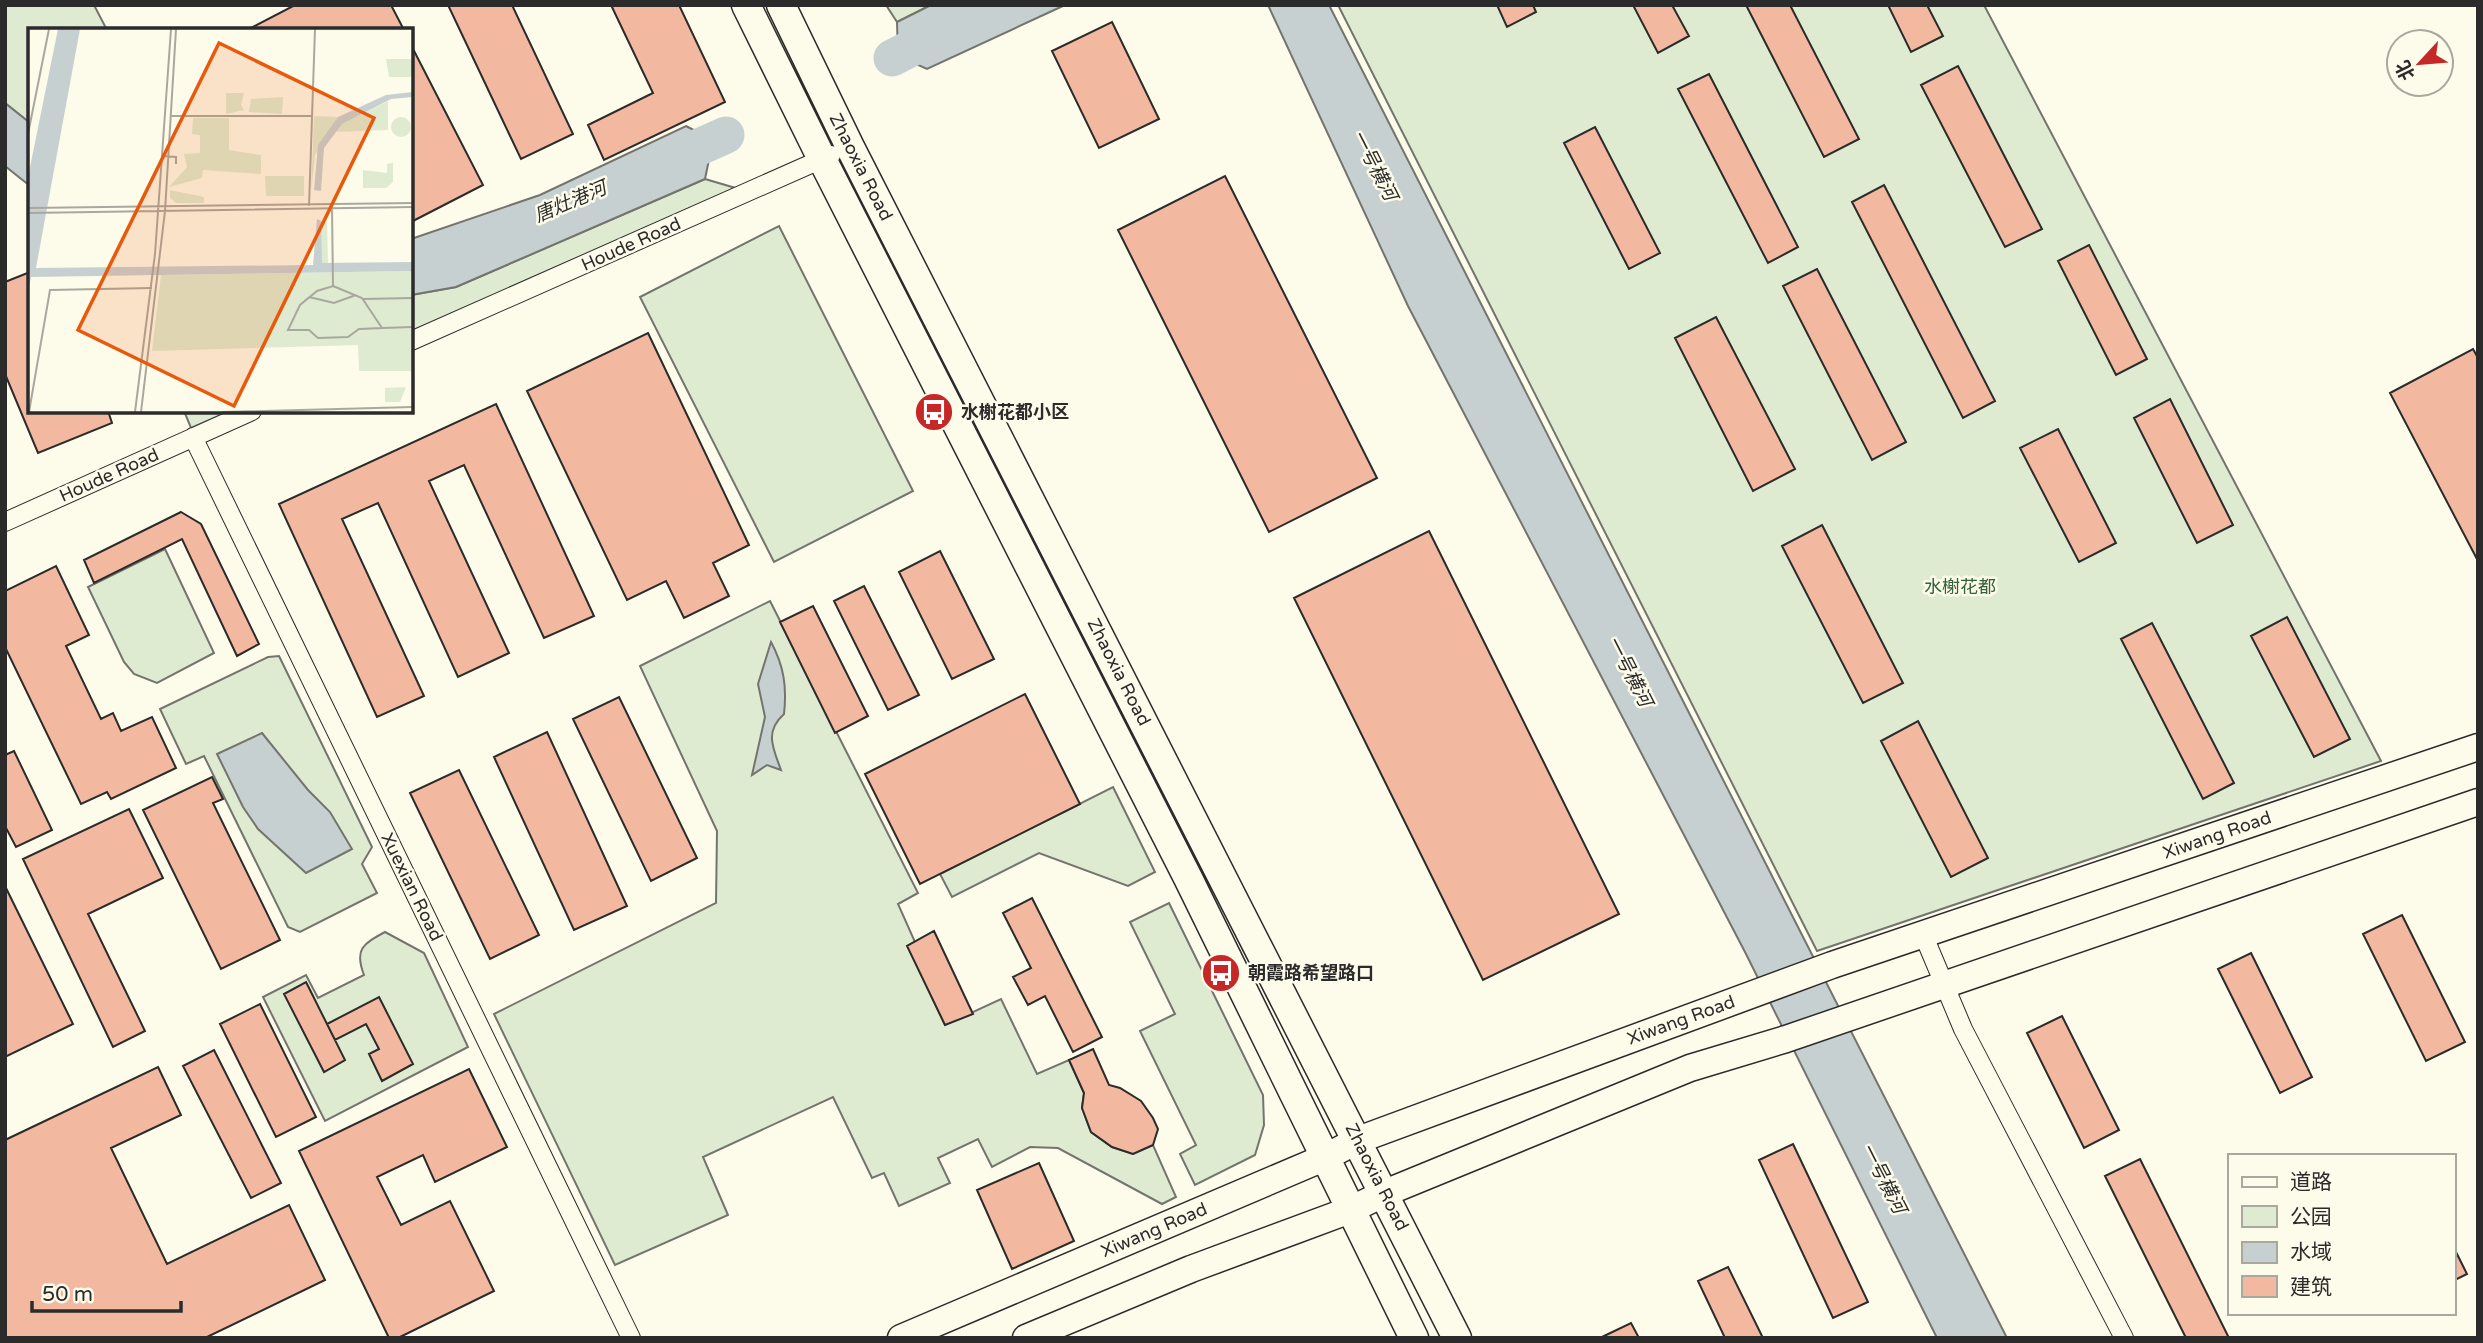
<svg xmlns="http://www.w3.org/2000/svg" width="2483" height="1343" viewBox="0 0 2483 1343" font-family="'Varela Round','Noto Sans SC',sans-serif">
<style>
.green{fill:#deebd1;stroke:#74746e;stroke-width:2}
.water{fill:#c7d0d0;stroke:#74746e;stroke-width:2}
.lines{fill:none;stroke-linecap:round;stroke-linejoin:round}
.river{stroke:#c7d0d0;stroke-width:37}
.building{fill:#f2b8a0;stroke:#2b2b2b;stroke-width:2}
.street-casing{stroke:#2b2b2b;stroke-width:20}
.secondary-casing{stroke:#2b2b2b;stroke-width:29}
.primary-casing{stroke:#2b2b2b;stroke-width:31}
.street{stroke:#fdfbea;stroke-width:18}
.secondary{stroke:#fdfbea;stroke-width:26}
.primary{stroke:#fdfbea;stroke-width:28}
.labels{text-anchor:middle;stroke-width:5;stroke-linejoin:round;paint-order:stroke}
.street-label{font-size:18px;fill:#2b2b2b;stroke:#fdfbea}
.poi-label{font-size:18px;font-weight:bold;fill:#2b2b2b;stroke:#fdfbea;text-anchor:start}
.park-label{font-size:18px;fill:#34623c;stroke:#fdfbea}
.water-label{font-size:19px;font-style:italic;fill:#2b2b2b;stroke:#fdfbea}
.inset-road{fill:none;stroke:#a9a89e;stroke-width:2}
.view{fill:#e8590c;fill-opacity:0.15;stroke:#e8590c;stroke-width:3.5}
.inset-edge{fill:none;stroke:#2b2b2b;stroke-width:3.5}
</style>
<rect width="100%" height="100%" fill="#fdfbea"/>
<!-- green -->
<path class="green" d="M5,5H94L107,30H30V123L5,103Z
M886,5H931L897,22Z
M1338,5H1984L2381,761L1817,951Z
M705,179L739,189L411,332V295L456,287Z
M779,226L913,491L774,562L640,297Z
M184,411H230L191,428Z
M165,549L214,653L157,683L134,674L124,662L88,587Z
M770,601L918,893L898,904L915,942L908,946L945,1025L1001,999L1037,1074L1069,1060L1084,1093L1082,1108L1091,1132L1112,1147L1133,1154L1153,1145L1176,1197L1162,1204L1058,1148L1030,1147L992,1167L978,1139L938,1158L950,1183L899,1206L884,1173L872,1178L833,1097L703,1157L728,1215L615,1265L494,1014L716,903L717,831L640,666Z
M279,656L372,847L362,864L377,893L300,932L288,927L204,756L186,764L160,709L268,657Z
M1113,787L1155,872L1128,886L1039,853L952,897L940,874Z
M1169,903L1263,1095L1264,1125L1255,1155L1195,1185L1180,1154L1196,1145L1140,1031L1175,1014L1130,922Z
M385,932L424,953L468,1047L325,1121L263,997L306,975L318,998L364,975C354,949 363,944 385,932Z"/>
<!-- water -->
<path class="water" d="M931,5H1065L927,69L898,56L897,22Z
M1268,5H1329L2007,1338H1937L1745,952L1408,306Z
M5,103L30,123V186L5,166Z
M686,126L713,140L705,179L456,287L411,295V239L540,195Z
M771,642C784,666 787,687 784,714C764,732 773,748 781,770L767,765L752,775L765,717L758,684Z
M262,733L308,790L330,812L352,849L306,873L258,829L243,807L217,754Z"/>
<g class="lines">
<!-- river -->
<path class="river" d="M892,58L996,5
M670,160L726,135"/>
</g>
<!-- building -->
<path class="building" d="M295,5H391L404,30H247Z
M448,5H512L573,134L521,159Z
M611,5H679L725,102L604,160L588,125L653,93Z
M1497,5H1533L1536,12L1507,27Z
M1633,5H1672L1689,36L1658,53Z
M1746,5H1790L1859,139L1824,157Z
M1888,5H1927L1943,36L1911,52Z
M1112,22L1159,119L1099,148L1052,51Z
M411,45L483,185L411,222Z
M1958,66L2042,229L2005,247L1921,85Z
M1709,74L1798,247L1768,263L1678,89Z
M1595,127L1660,253L1629,269L1564,143Z
M1225,176L1377,478L1269,532L1118,230Z
M1884,185L1995,401L1963,418L1852,202Z
M2089,245L2147,359L2116,375L2058,261Z
M1817,269L1906,442L1872,460L1783,286Z
M30,272V411H108L112,423L38,453L5,374V282Z
M1716,317L1795,469L1753,491L1675,338Z
M648,333L749,545L713,563L729,596L684,618L666,581L627,600L527,391Z
M2473,349L2478,358V561L2390,393Z
M2170,399L2233,525L2197,543L2134,418Z
M496,404L594,616L544,638L464,465L429,481L509,653L458,677L378,503L342,519L424,696L377,717L279,504Z
M2058,429L2116,543L2079,562L2020,448Z
M181,512L201,524L259,644L237,656L182,539L94,583L84,560Z
M1822,525L1903,683L1863,703L1782,546Z
M1429,531L1619,914L1483,980L1294,598Z
M940,551L994,659L952,679L899,572Z
M56,566L89,635L66,646L101,719L113,713L121,731L152,717L176,768L111,799L107,792L81,804L5,647V591Z
M864,586L919,695L888,710L834,601Z
M813,606L868,716L835,733L780,622Z
M2287,617L2350,739L2314,757L2251,636Z
M2152,623L2234,783L2203,799L2121,639Z
M1025,694L1080,804L920,884L865,774Z
M619,697L697,858L651,881L573,719Z
M1918,721L1988,858L1951,877L1881,741Z
M547,732L627,906L574,930L494,757Z
M14,751L52,830L16,847L5,826V755Z
M459,770L539,935L490,959L410,793Z
M212,777L223,799L213,803L280,940L221,969L143,810Z
M129,809L163,878L88,914L145,1031L113,1047L23,859Z
M5,886L73,1024L5,1057Z
M1032,898L1102,1037L1073,1052L1045,996L1028,1005L1013,977L1031,968L1003,913Z
M2402,915L2465,1042L2426,1061L2363,934Z
M934,931L973,1014L945,1025L907,946Z
M2251,953L2312,1077L2280,1093L2218,969Z
M306,982L345,1060L324,1072L284,994Z
M379,997L413,1064L382,1081L369,1054L379,1049L366,1024L335,1040L327,1024Z
M260,1004L316,1117L276,1137L220,1024Z
M2062,1016L2119,1130L2084,1148L2027,1033Z
M1093,1049L1109,1085L1120,1088L1141,1101L1153,1118L1158,1129L1153,1145L1133,1154L1112,1147L1091,1132L1082,1108L1084,1093L1069,1060Z
M214,1050L281,1183L251,1198L183,1066Z
M158,1067L181,1115L111,1148L167,1264L289,1205L325,1280L205,1338H5V1140Z
M469,1069L507,1147L435,1182L423,1155L377,1177L401,1225L450,1201L494,1291L398,1338H389L299,1151Z
M1793,1144L1868,1302L1833,1318L1759,1160Z
M2140,1159L2229,1338H2186L2105,1176Z
M1039,1163L1074,1241L1012,1269L977,1190Z
M2453,1246L2467,1274L2453,1281Z
M1728,1267L1763,1338H1725L1698,1281Z
M1631,1323L1639,1338H1602V1337Z"/>
<g class="lines">
<!-- street casing -->
<g class="street-casing">
<path id="street" d="M411,341L831,155
M193,437L631,1338
M5,522L252,411
M1923,934L1963,1029L2124,1338"/>
</g>
<!-- secondary casing -->
<g class="secondary-casing">
<path id="secondary" d="M901,1338L1326,1157L1358,1140L1832,965L2478,747
M1026,1338L1191,1269L1350,1210L1385,1193L1690,1068L1786,1039L2478,802"/>
</g>
<!-- primary casing -->
<g class="primary-casing">
<path id="primary" d="M746,5L822,159L1188,878L1414,1338
M781,5L850,147L1457,1338"/>
</g>
<!-- street -->
<use href="#street" class="street"/>
<!-- secondary -->
<use href="#secondary" class="secondary"/>
<!-- primary -->
<use href="#primary" class="primary"/>
</g>
<!-- icons -->
<defs>
<g id="bus-disc" transform="scale(2.0125)"><circle r="9.5" fill="#c62828" stroke="#fdfbea"/><path d="M-5-6H5V4H4V6H2V4H-2V6H-4V4H-5ZM-3.5-4V0h7V-4ZM-3.5 1.2v1.5H-2V1.2ZM2 1.2v1.5H3.5V1.2Z" fill="#fff"/></g>
</defs>
<g fill-rule="evenodd">
<use href="#bus-disc" x="934" y="412"/>
<use href="#bus-disc" x="1221" y="973"/>
</g>
<g class="labels">
<!-- street labels -->
<g class="street-label">
<text transform="translate(861 167) rotate(63)" y="6">Zhaoxia Road</text>
<text transform="translate(631 244) rotate(-24)" y="6">Houde Road</text>
<text transform="translate(109 475) rotate(-24)" y="6">Houde Road</text>
<text transform="translate(1119 672) rotate(63)" y="6">Zhaoxia Road</text>
<text transform="translate(2217 835) rotate(-19)" y="6">Xiwang Road</text>
<text transform="translate(412 887) rotate(64)" y="6">Xuexian Road</text>
<text transform="translate(1681 1020) rotate(-20)" y="6">Xiwang Road</text>
<text transform="translate(1377 1177) rotate(63)" y="6">Zhaoxia Road</text>
<text transform="translate(1154 1230) rotate(-23)" y="6">Xiwang Road</text>
</g>
<!-- poi labels -->
<g class="poi-label">
<text x="961" y="418">水榭花都小区</text>
<text x="1248" y="979">朝霞路希望路口</text>
</g>
<!-- park labels -->
<g class="park-label">
<text x="1960" y="593">水榭花都</text>
</g>
<!-- water labels -->
<g class="water-label">
<text transform="translate(1375 165) rotate(63)" y="7">一号横河</text>
<text transform="translate(570 201) rotate(-23)" y="7">唐灶港河</text>
<text transform="translate(1630 671) rotate(63)" y="7">一号横河</text>
<text transform="translate(1884 1178) rotate(63)" y="7">一号横河</text>
</g>
</g>
<!-- overview -->
<g transform="translate(28 28)">
<rect width="385" height="385" fill="#fdfbea"/>
<path d="M358,31H384L385,49H361ZM198,65H216L213,77L216,82L198,86ZM255,69L254,86L221,84L223,71ZM360,73V102L306,104L314,96ZM286,88L310,89L287,127L283,165ZM363 99a10 10 0 1 1 20 0a10 10 0 1 1-20 0ZM165,90H201V122L233,127V146L175,142L174,150L141,159L159,139L156,126L172,125V107L164,106ZM365,135V154L358,160H335V142L359,145V136ZM237,148H276V168H238ZM142,162L176,169V175H148L142,170ZM293,193L299,194L300,235H293ZM385,243V343H331L330,317L124,323L133,247ZM378,359L372,374H357V360Z" fill="#deebd1"/>
<path d="M30,1H52L8,240L285,237L289,191L293,193L294,235L385,234V243L3,249L0,264V149ZM385,64V69L363,71L314,96L296,120L293,163L286,162L290,117L310,89L358,67Z" fill="#c7d0d0"/>
<path class="inset-road" d="M143,88H285M0,106L21,1M134,128L148,129V136M281,178L287,1M304,179L305,258M0,180L385,175M0,185L385,179M305,258L334,270L354,300L331,301L320,309L290,310L281,302H260L272,277L289,263ZM281,269L306,275L328,267M335,271L385,270M354,300L385,299M1,384L22,262L124,260M107,384L127,226L143,1M113,384L137,183L148,1M194,384L385,379"/>
<path class="view" d="M191,15L346,90L206,378L50,302Z"/>
<rect width="385" height="385" class="inset-edge"/>
</g>
<!-- border -->
<rect width="2483" height="1343" fill="none" stroke="#2b2b2b" stroke-width="14"/>
<!-- legend -->
<rect x="2228" y="1154" width="228" height="161" fill="#fdfbea" stroke="#a9a89e" stroke-width="2"/>
<rect x="2242" y="1177" width="35" height="10" fill="#fdfbea" stroke="#a9a89e" stroke-width="2"/>
<text x="2290" y="1189" font-size="21" fill="#2b2b2b">道路</text>
<rect x="2242" y="1206" width="35" height="21" fill="#deebd1" stroke="#a9a89e" stroke-width="2"/>
<text x="2290" y="1224" font-size="21" fill="#2b2b2b">公园</text>
<rect x="2242" y="1242" width="35" height="21" fill="#c7d0d0" stroke="#a9a89e" stroke-width="2"/>
<text x="2290" y="1259" font-size="21" fill="#2b2b2b">水域</text>
<rect x="2242" y="1276" width="35" height="21" fill="#f2b8a0" stroke="#a9a89e" stroke-width="2"/>
<text x="2290" y="1294" font-size="21" fill="#2b2b2b">建筑</text>
<!-- north arrow -->
<g transform="translate(2420 63) rotate(244)"><circle r="33" fill="#fdfbea" stroke="#a9a89e" stroke-width="2"/>
<path d="M0-5L12 26L0 18L-12 26Z" fill="#c62828"/>
<text y="-10" font-size="19" font-weight="bold" text-anchor="middle" fill="#2b2b2b">北</text>
</g>
<!-- scale -->
<path d="M32 1301v10h149v-10" fill="none" stroke="#2b2b2b" stroke-width="3.5"/>
<text x="42" y="1301" font-size="21" fill="#2b2b2b" stroke="#fdfbea" stroke-width="5" paint-order="stroke">50 m</text>
</svg>
